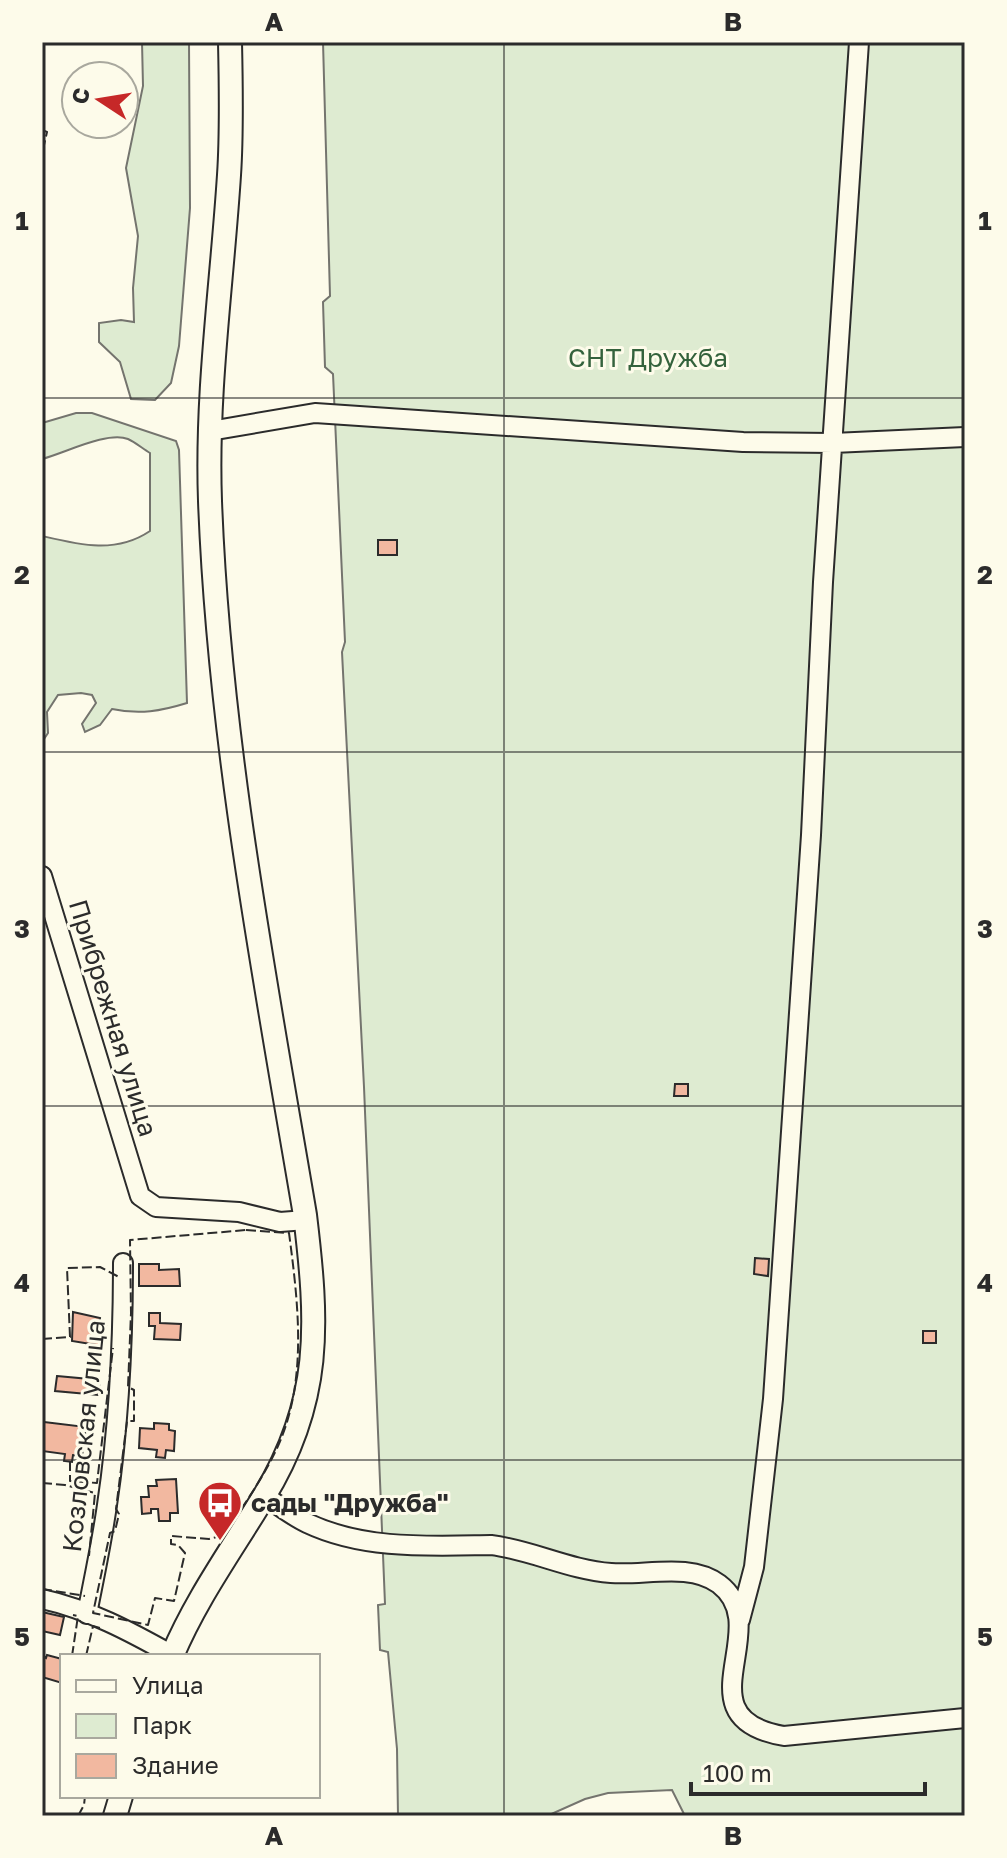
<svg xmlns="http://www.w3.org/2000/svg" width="1007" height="1858" viewBox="0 0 1007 1858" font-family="'Golos Text',sans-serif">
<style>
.green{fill:#deebd1;stroke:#74746e;stroke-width:2}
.building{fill:#f2b8a0;stroke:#2b2b2b;stroke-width:2}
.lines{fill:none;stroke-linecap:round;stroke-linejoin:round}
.minor-casing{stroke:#2b2b2b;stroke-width:22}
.major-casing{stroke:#2b2b2b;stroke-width:26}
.minor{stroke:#fdfbea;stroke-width:18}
.major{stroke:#fdfbea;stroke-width:22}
.fence{stroke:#2b2b2b;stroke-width:2;stroke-dasharray:10 4;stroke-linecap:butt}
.grid{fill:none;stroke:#2b2b2b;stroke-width:2;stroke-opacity:0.55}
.labels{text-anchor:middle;stroke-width:6;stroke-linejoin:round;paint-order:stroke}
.park-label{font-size:26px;fill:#34623c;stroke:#fdfbea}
.street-label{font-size:26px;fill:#2b2b2b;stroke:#fdfbea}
.poi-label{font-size:26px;font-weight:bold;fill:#2b2b2b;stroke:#fdfbea;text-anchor:start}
.neatline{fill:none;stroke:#2b2b2b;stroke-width:3}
.grid-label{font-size:26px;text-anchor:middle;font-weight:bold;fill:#2b2b2b}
</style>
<rect width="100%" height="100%" fill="#fdfbea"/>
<!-- green -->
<path class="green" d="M142,42H189L190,208L179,346L171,383L155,400L131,399L120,362L99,342V323L121,320L134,322L133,288L138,236L126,168L143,86Z
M323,42H965V1816H685L672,1790L608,1793L585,1799L547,1816H398L397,1749L388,1652L380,1650L378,1605L385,1604L364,1087L342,652L345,642L333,374L325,367L323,302L330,296Z
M76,413H92L176,441L179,450L187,703C161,711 140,715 112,709L100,725L85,732L82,724L96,703L92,695L81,693L58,695L47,712L48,733L42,742V536C80,545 116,554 150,531V453C143,449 135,442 128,439C107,431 65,453 42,459V423Z"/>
<!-- building -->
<path class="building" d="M378,540H397V555H378Z
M675,1084H688V1096H674Z
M755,1258L769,1259L768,1276L754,1274Z
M139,1264H159V1270L179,1269L180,1286H139Z
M73,1312L100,1318L99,1325L106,1326L103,1346L72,1341Z
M149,1313H160V1323L181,1324L180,1340L154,1339L155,1326H149Z
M923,1331H936V1343H923Z
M57,1376L100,1380L98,1395L55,1391Z
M44,1422L86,1427L82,1456L73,1455L72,1462L64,1461L65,1454L42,1451Z
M154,1423L169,1424V1430L175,1431L174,1451L166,1450L165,1458L156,1457L157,1450L139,1448L140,1428L154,1429Z
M176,1479L178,1513H170V1521H159L158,1509H151V1513L142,1514L141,1497H149L148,1486H157L156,1480Z
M42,1612L64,1617L60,1635L42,1631Z
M47,1655L62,1659V1683L42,1677V1656L46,1658Z"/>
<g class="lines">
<!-- minor casing -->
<g class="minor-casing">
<path id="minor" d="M210,431L315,413L743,442L833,443L965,437
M42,876L140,1196L156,1207L239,1212L280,1222L306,1220
M265,1496C278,1505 292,1516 307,1523C364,1550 429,1546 491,1545C532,1550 569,1570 611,1573C644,1576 690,1562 719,1584C777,1628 678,1718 784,1736L965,1718
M42,1599C88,1609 131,1632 172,1655
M87,1614C94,1578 102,1541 107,1505C119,1425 123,1344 123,1263
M740,1620L754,1567L773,1399L811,835L823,582L859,42"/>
</g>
<!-- major casing -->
<g class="major-casing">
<path id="major" d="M172,1656C196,1599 231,1551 263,1498C323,1401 318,1323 305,1215C265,979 219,741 210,501C206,392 222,284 229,175C232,131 231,86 230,42
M115,1816L121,1796"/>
</g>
<!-- minor -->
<use href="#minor" class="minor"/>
<!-- major -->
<use href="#major" class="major"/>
<!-- fence -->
<path class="fence" d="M42,130L47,132L42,154
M246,1230L289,1233C298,1302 308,1379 278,1446C264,1477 243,1506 224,1535L209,1539L171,1536V1544L178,1545L185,1553L174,1601L155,1598L148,1625L93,1613L110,1533L115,1531L119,1514L116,1509L127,1421H134V1390L128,1387L131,1313L130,1240Z
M42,1339L70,1337L67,1268L100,1267L119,1277
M70,1461V1481L97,1483L113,1348
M42,1483L65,1485L95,1493L89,1556
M42,1589L85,1596
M72,1656L78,1616L73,1615
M86,1656L93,1626L100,1628
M78,1816L84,1805L85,1796"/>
</g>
<!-- grid -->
<path class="grid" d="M504,42V1816M42,398H965M42,752H965M42,1106H965M42,1460H965"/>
<!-- icons -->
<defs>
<g id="bus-pin" transform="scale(2.3)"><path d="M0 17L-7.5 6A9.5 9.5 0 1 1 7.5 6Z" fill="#c62828" stroke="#fdfbea"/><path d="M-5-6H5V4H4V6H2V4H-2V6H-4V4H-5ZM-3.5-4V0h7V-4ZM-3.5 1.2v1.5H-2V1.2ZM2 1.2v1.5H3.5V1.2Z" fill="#fff"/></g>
</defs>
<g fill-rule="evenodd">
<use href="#bus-pin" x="220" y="1503"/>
</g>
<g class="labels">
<!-- park labels -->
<g class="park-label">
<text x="648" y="367">СНТ Дружба</text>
</g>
<!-- street labels -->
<g class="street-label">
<text transform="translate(113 1018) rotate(73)" y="9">Прибрежная улица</text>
<text transform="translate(84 1436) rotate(-84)" y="9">Козловская улица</text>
</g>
<!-- poi labels -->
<g class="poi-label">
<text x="251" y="1512">сады "Дружба"</text>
</g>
</g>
<!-- border -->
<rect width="1007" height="1858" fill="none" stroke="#fdfbea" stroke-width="88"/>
<!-- legend -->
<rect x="60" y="1654" width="260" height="144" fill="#fdfbea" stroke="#a9a89e" stroke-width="2"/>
<rect x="76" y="1680" width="40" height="12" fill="#fdfbea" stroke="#a9a89e" stroke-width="2"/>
<text x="132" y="1694" font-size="24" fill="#2b2b2b">Улица</text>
<rect x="76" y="1714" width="40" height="24" fill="#deebd1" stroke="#a9a89e" stroke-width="2"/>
<text x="132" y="1734" font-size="24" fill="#2b2b2b">Парк</text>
<rect x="76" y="1754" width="40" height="24" fill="#f2b8a0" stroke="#a9a89e" stroke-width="2"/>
<text x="132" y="1774" font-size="24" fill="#2b2b2b">Здание</text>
<!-- north arrow -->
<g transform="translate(100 100) rotate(282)"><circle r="38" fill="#fdfbea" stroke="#a9a89e" stroke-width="2"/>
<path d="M0-6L14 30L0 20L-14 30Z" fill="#c62828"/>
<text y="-12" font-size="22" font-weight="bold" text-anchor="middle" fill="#2b2b2b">С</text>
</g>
<!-- scale -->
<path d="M691 1782v12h234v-12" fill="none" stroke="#2b2b2b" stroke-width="4"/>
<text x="703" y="1782" font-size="24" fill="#2b2b2b" stroke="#fdfbea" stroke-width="6" paint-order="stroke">100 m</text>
<rect x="44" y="44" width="919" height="1770" class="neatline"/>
<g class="grid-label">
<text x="274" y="31">A</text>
<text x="733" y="31">B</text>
<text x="22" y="230">1</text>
<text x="985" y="230">1</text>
<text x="22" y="584">2</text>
<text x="985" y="584">2</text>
<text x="22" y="938">3</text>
<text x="985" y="938">3</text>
<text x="22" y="1292">4</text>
<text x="985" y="1292">4</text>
<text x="22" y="1646">5</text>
<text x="985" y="1646">5</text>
<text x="274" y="1845">A</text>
<text x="733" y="1845">B</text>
</g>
</svg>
